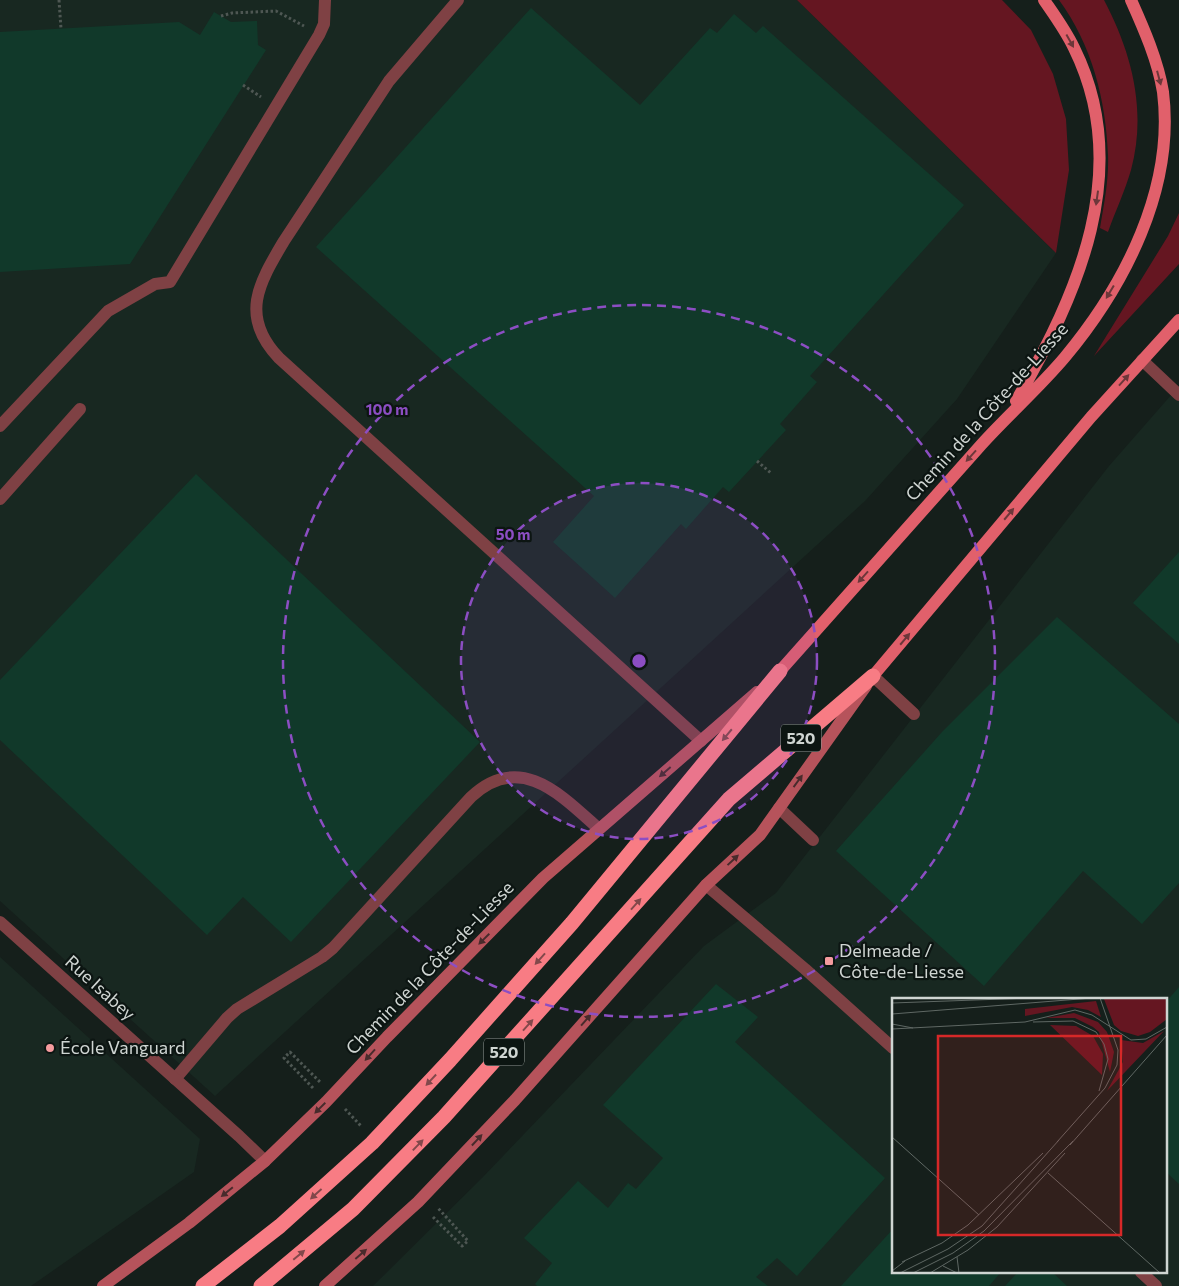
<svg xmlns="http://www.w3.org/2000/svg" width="1179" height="1286" viewBox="0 0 1179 1286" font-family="Commissioner,sans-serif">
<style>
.built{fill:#182821;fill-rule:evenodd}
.green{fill:#651621}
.building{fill:#11392a}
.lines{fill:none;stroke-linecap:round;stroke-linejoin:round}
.path{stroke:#4e5753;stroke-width:3;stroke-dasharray:2.5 2.5;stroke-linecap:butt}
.lane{stroke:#7f4144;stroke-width:12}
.street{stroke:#7f4144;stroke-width:12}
.secondary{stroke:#b6535b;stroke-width:12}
.primary{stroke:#e1606b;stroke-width:12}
.highway{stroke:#f87c84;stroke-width:15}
.oneway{fill:#6c373a}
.oneway2{fill:#82484b}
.oneway3{fill:#482b2c}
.ring{fill:none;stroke:#8c4ec3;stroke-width:2.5;stroke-dasharray:9 6}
.poi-dot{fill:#f59b9e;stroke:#0c1512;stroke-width:2}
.labels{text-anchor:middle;stroke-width:4.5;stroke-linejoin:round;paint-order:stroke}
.shield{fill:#0c1512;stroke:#949b98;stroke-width:1}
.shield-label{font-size:16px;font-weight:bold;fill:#cfd5d2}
.street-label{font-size:18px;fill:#cfd5d2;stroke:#0c1512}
.poi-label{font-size:18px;fill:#cfd5d2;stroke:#0c1512;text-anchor:start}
.inset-road{fill:none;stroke:#5f6864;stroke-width:1}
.view{fill:#d62828;fill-opacity:0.15;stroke:#d62828;stroke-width:2.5}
.inset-edge{fill:none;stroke:#cfd5d2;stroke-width:2.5}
.centre{fill:#8c4ec3;stroke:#0c1512;stroke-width:2.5}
.ring-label{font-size:15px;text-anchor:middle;font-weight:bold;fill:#8c4ec3;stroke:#0c1512;stroke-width:4.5;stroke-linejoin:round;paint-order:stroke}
</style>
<rect width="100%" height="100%" fill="#151f1b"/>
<!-- built -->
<path class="built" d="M0,0H797L1056,253L957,399L865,501L215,1096L0,901Z
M1179,386V1286H373L482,1178L704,946L776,893L1109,466ZM893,1000H1165V1272H893Z
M0,957L200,1139L194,1172L31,1286H0Z"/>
<!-- green -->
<path class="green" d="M797,0H1002L1031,30L1053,74L1066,119L1069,170L1056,253Z
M1059,0H1104C1132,53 1147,111 1131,170C1125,191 1115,212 1108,232L1100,228C1104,204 1109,180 1108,155C1106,100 1092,45 1059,0Z
M1179,213V264L1094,356L1168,236Z"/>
<!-- building -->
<path class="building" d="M531,8L640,105L710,28L717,33L734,14L756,33L763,26L964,205L810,376L817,382L780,424L786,430L729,492L723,487L686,529L681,524L615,598L553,542L594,496L316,247Z
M214,12L231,22L257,21L258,45L266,50L130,264L0,272V32L179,22L200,35Z
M196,474L480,742L291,942L243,897L207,935L0,740V680Z
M1179,552V644L1133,603Z
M1057,617L1179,724V883L1142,924L1083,871L984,986L836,851L942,732Z
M716,984L758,1017L735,1042L885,1178L797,1276L777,1258L756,1277L768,1286H537L535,1284L552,1263L524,1238L578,1181L608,1208L628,1183L636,1189L663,1158L603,1105Z
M1179,987V1184L1165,1171V1003Z
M893,1229V1272H1001L989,1286H841Z
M1018,1272H1052L1067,1286H1005Z"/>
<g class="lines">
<!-- path -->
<path class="path" d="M59,0L61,29
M221,16L232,13L276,11L304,26
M243,85L261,97
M757,461L772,474
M313,1088L284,1058L290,1052L320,1082
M345,1109L361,1126
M433,1217L462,1246L468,1241L437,1207"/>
<!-- lane -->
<path class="lane" d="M458,0L389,81L284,241C259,283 239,316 279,358L701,741
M1142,360L1179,395
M0,426L108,311L155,284L170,282L319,35L324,24L325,0
M0,499L80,409
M873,676L914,714
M779,808L813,840
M175,1079L227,1018L237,1009L322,957L333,948L471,797C520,751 561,795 599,829"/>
<!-- street -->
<path class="street" d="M706,885L805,969L893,1048
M0,922L239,1136L265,1161
M1141,1272L1156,1286"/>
<!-- secondary -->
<path class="secondary" d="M103,1286L189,1223L265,1161L326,1102L387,1037L543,878L757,692
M325,1286L418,1202L515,1100L706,885L760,835L866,686"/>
<!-- primary -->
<path class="primary" d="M1016,401C1078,294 1134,169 1074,48C1066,31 1055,16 1044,0
M780,671C847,595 914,520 981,445C1008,415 1039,388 1065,357C1125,285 1175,188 1163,92C1158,61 1144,29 1131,0
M873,676L1091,417L1179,320"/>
<!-- highway -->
<path class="highway" d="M203,1286L280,1226L372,1143L450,1060L572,923L780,671
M261,1286L353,1209L444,1117L729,799L873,676"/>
</g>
<!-- one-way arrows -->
<defs><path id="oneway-solid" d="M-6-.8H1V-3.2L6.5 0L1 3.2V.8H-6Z" transform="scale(1.25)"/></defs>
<g class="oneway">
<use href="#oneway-solid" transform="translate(1070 41) rotate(61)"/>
<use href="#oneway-solid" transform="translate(1159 78) rotate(75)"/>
<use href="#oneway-solid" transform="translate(1097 198) rotate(98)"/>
<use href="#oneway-solid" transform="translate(1110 292) rotate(121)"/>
<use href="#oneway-solid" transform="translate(1124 380) rotate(-48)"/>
<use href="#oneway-solid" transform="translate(971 456) rotate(132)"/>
<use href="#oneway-solid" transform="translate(1009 514) rotate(-50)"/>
<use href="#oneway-solid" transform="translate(863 577) rotate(132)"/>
<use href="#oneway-solid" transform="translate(905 639) rotate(-50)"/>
</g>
<g class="oneway2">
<use href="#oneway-solid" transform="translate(727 735) rotate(130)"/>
<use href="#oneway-solid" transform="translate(636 904) rotate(-48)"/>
<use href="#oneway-solid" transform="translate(540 959) rotate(132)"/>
<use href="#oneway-solid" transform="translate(528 1025) rotate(-48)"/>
<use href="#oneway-solid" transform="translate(431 1080) rotate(133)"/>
<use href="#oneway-solid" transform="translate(418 1145) rotate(-46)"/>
<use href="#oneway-solid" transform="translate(316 1194) rotate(138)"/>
<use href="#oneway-solid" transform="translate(299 1255) rotate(-40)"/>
</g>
<g class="oneway3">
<use href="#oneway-solid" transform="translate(665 772) rotate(139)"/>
<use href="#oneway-solid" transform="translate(798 781) rotate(-54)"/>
<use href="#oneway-solid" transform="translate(733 860) rotate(-43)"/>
<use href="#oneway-solid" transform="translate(484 939) rotate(135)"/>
<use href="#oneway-solid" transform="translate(586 1020) rotate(-49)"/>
<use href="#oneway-solid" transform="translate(370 1055) rotate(132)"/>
<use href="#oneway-solid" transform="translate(320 1108) rotate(135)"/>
<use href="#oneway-solid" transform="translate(477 1140) rotate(-47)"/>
<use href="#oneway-solid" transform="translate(227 1192) rotate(141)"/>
<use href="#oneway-solid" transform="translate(361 1254) rotate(-41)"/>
</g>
<!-- distance rings -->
<circle cx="639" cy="661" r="178" fill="#8c4ec3" fill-opacity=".12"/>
<g class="ring">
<circle cx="639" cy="661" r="178"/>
<circle cx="639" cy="661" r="356"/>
</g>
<!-- markers -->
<g class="poi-dot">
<rect x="824" y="956" width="10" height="10" rx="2.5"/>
<circle cx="50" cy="1048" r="5"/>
</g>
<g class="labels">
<!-- shield labels -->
<g class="shield">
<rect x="781" y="724.5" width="40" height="27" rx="4"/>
<rect x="484" y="1038.5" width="40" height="27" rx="4"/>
</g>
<g class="shield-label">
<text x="801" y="744">520</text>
<text x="504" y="1058">520</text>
</g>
<!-- street labels -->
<g class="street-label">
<text transform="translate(987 412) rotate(-48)" y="6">Chemin de la Côte-de-Liesse</text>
<text transform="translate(430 968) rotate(-46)" y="6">Chemin de la Côte-de-Liesse</text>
<text transform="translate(100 988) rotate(42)" y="6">Rue Isabey</text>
</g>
<!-- poi labels -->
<g class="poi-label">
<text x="839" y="957">Delmeade /<tspan x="839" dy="21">Côte-de-Liesse</tspan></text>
<text x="60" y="1054">École Vanguard</text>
</g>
</g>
<!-- overview -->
<g transform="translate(892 998)">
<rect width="275" height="275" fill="#151f1b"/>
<path d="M275,0V21L258,34L246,38L229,33L222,27L212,1ZM204,3L209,19L196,12L180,9L133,18V11ZM182,15L206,24L215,34L222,54L218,74L207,34L201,29L183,20H154ZM158,27L184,28L201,38L211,56L210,77ZM272,33L215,93L231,64L229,42L251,45Z" fill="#651621"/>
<path class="inset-road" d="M0,5L139,0M0,16L200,0M141,24L181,23L204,34L212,46L216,61L207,93M0,26L21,30M0,31L133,24L183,12L200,17L239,42L254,41L275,29M0,139L87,217M165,144L213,90L225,67L226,52L208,0M178,147L275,37M156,175L268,275M65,259L67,275M10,264L50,245L76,227L151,155M51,268L65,275M0,273L13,263M8,275L56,251L90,228L167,142M21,275L61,255L92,233L181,143M38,275L76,252L105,229L173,155"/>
<path class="view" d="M46,38H229V237H46Z"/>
<rect width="275" height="275" class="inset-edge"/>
</g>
<circle cx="639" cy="661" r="8" class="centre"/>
<g class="ring-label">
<text x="387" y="415">100 m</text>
<text x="513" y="540">50 m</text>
</g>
</svg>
